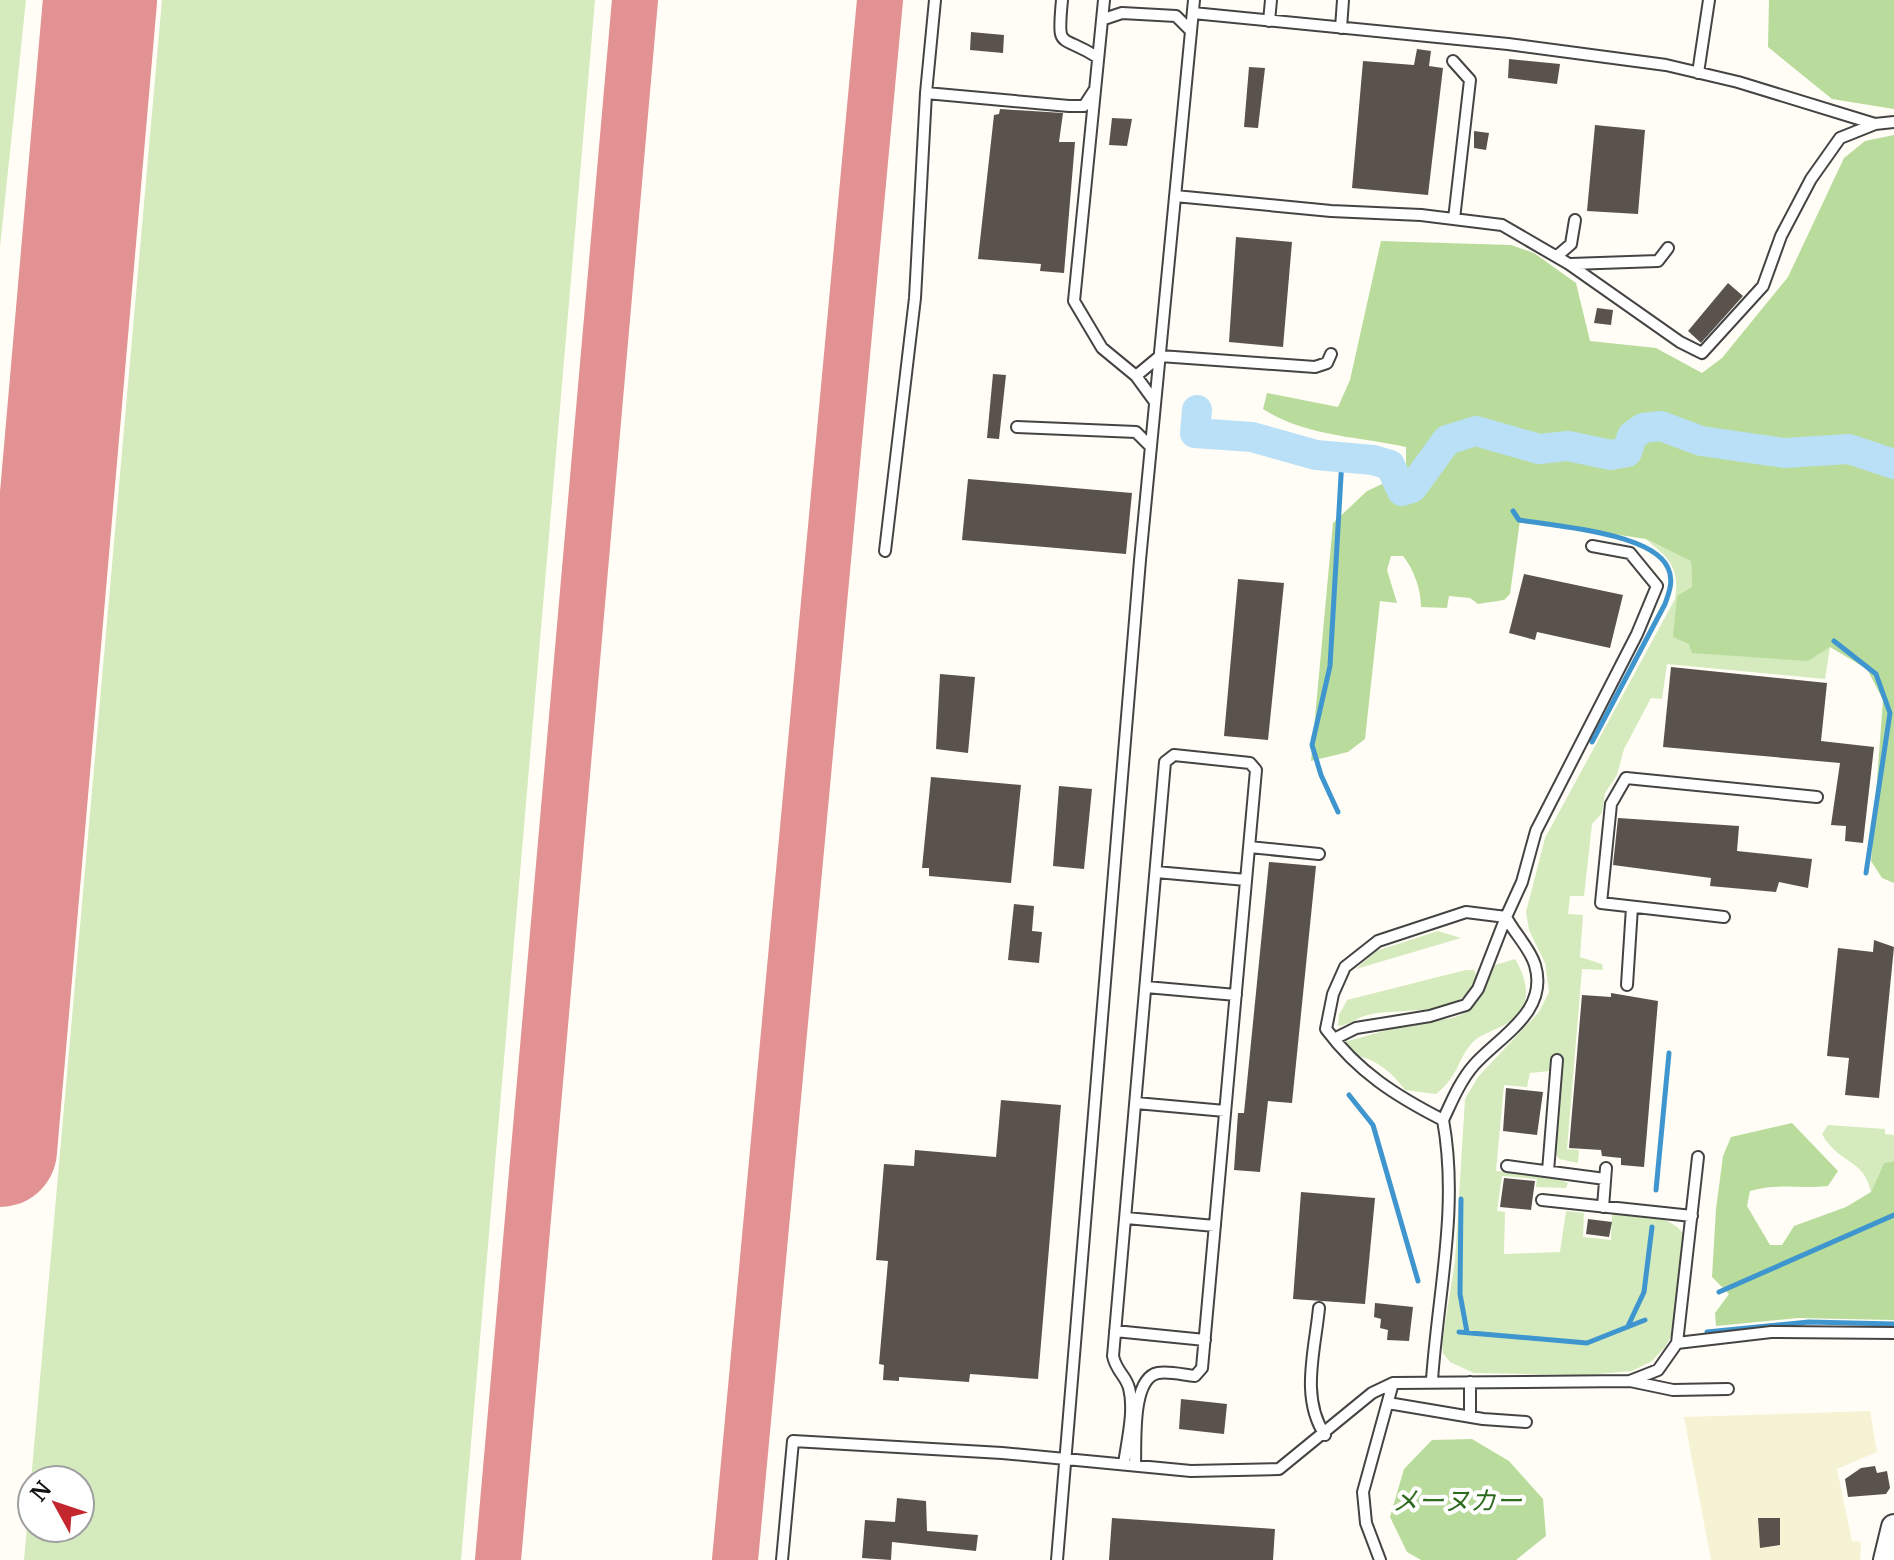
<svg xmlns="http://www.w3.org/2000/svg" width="1894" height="1560" viewBox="0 0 1894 1560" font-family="Merriweather,'Noto Sans JP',serif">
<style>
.farmland{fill:#f6f3d4}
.green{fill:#d5ebbd;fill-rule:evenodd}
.forest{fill:#b9dc9c}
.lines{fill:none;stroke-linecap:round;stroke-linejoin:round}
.stream{stroke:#3f96cf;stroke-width:5}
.river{stroke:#b9e0f7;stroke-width:30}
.taxiway{stroke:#e29292;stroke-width:46}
.runway{stroke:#e29292;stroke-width:114}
.building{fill:#5a524d}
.service-casing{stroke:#444;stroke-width:14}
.tertiary-casing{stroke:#444;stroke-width:28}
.service{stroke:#fff;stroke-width:10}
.tertiary{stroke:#fff;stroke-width:24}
.labels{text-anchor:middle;stroke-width:8;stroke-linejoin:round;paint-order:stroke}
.park-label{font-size:26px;font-style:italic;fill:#2f6b1f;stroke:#fff}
</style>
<rect width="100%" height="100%" fill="#fffdf5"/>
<!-- farmland -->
<path class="farmland" d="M1870,1411L1877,1452L1837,1469L1852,1541L1861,1542L1860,1560H1711L1684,1417Z"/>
<!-- green -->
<path class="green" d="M0,0H26L0,247Z
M162,0H595L461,1560H24ZM32,1480H80V1528H32Z
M1645,539L1691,560L1692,588L1830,647L1825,679L1667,664L1662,699L1651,698L1624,749L1617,775L1605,793L1602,813L1592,824L1584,896H1570L1568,914L1583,915L1580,957L1602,964L1603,970L1582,969L1567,1149L1579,1150L1578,1163L1559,1159L1555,1153L1563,1056H1552L1550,1071L1530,1073L1527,1087L1504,1085L1496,1171L1552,1176L1568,1183L1566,1188L1536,1187L1537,1179L1502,1176L1497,1211L1505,1212L1504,1254L1560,1252L1566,1211L1584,1213L1583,1237L1611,1240L1612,1214C1639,1216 1674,1212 1687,1240L1676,1327L1665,1347L1652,1361L1632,1371L1586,1375L1474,1373L1450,1362L1443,1353L1442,1343L1455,1261L1465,1099L1478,1077L1539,1012L1549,992L1545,963L1529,930L1526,912L1545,838L1675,599C1680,568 1669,557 1645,539Z
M1438,931L1461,938L1356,969L1376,951Z
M1515,959C1529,982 1533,1008 1506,1024C1494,1031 1482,1033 1472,1043C1457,1060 1459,1076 1436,1094L1405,1090C1393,1073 1373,1056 1351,1055L1344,1042C1364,1037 1384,1030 1404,1026C1460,1014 1471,1028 1492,966Z
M1466,970H1474L1477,977C1462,1021 1403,1006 1368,1015C1357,1017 1350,1025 1338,1026L1339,1015L1347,1000Z
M1828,1125L1885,1129V1134L1894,1135V1161L1884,1163L1871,1192C1863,1157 1839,1165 1822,1134Z"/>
<!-- forest -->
<path class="forest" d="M1769,0H1894V109L1832,99L1768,47Z
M1894,135V883L1882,878L1871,861L1883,700L1867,669L1830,647L1808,661L1692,653L1689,644L1673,637L1677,596L1692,587L1691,561L1646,539L1520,520L1510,594L1504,600L1478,604L1470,598L1449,596L1447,608L1421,607C1421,589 1414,570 1403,556H1391L1387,570L1397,603L1380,601L1365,739L1348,752L1311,761L1333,523L1367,491L1406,473V447C1360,437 1303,436 1263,409L1267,393L1338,407L1350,380L1381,241L1511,245L1534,253L1576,283L1590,341L1656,348L1702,373L1722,358L1788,277L1844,158L1865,141Z
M1792,1123L1838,1171L1828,1186C1802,1189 1775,1183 1750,1191L1747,1206L1770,1245H1782L1794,1226L1846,1207L1871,1192L1884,1163L1894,1161V1320L1798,1318L1716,1326L1715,1313L1729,1294L1712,1277L1716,1209L1723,1156L1731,1137Z
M1472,1439L1509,1461L1543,1499L1546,1536L1516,1560H1421L1407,1552L1390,1517L1404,1469L1432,1440Z"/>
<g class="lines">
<!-- stream -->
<path class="stream" d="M1513,511L1519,520C1555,526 1653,533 1668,568C1674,580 1669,593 1665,604L1592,742
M1834,641L1876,674L1890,713L1866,873
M1338,812L1321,775L1312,745L1330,666L1342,459
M1349,1095L1373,1125L1418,1281
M1656,1190L1669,1053
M1461,1199L1460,1294L1467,1332
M1719,1292L1894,1215
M1628,1326L1644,1292L1652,1227
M1459,1332L1587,1343L1645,1320
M1707,1332L1809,1322L1894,1324"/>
<!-- river -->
<path class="river" d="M1197,410L1195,433L1252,437L1316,455L1373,460L1390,465L1402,491L1412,488L1447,440L1476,431L1539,449L1568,446L1611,455L1627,452L1632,436L1643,428L1661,426L1701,441L1784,453L1849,449L1894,464"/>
<!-- taxiway -->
<path class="taxiway" d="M498,1560L635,0
M735,1560L880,0"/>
<!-- runway -->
<path class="runway" d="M0,1150L100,0"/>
</g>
<!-- building -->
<path class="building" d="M971,32L1004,35L1003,53L970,50Z
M1417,49L1431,51L1429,66L1443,68L1428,195L1352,188L1363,61L1414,65Z
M1509,59L1560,64L1557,84L1508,78Z
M1249,67L1265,68L1258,128L1244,127Z
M1000,109L1063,113L1059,142H1075L1064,273L1040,271L1041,264L978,259L994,115L999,114Z
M1112,118L1132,119L1127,146L1109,145Z
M1595,125L1645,130L1638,214L1587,211Z
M1474,131L1489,133L1486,150L1474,148Z
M1236,237L1292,242L1283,347L1229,342Z
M1728,283L1743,296L1701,343L1688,331Z
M1597,308L1613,310L1611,325L1594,323Z
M993,374L1006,375L999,439L987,438Z
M968,479L1132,493L1126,554L962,540Z
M1524,574L1623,595L1610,648L1537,632L1535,640L1509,633Z
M1238,579L1284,583L1268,740L1224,736Z
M1671,667L1827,683L1821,741L1874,747L1863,843L1845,841L1846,826L1831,825L1840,763L1663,747Z
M940,674L975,677L968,753L936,749Z
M931,777L1021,785L1011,883L929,876V868H922Z
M1059,786L1092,789L1084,869L1053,866Z
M1618,818L1739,826L1737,851L1812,859L1808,888L1779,882L1776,892L1710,886L1711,878L1613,865Z
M1269,862L1316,866L1292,1103L1268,1101L1260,1172L1234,1170L1238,1113H1244Z
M1014,904L1034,906L1032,931L1042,932L1039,963L1008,960Z
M1874,940L1894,947L1879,1098L1845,1095L1849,1058L1827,1056L1838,948L1873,952Z
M1611,993L1658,1001L1644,1167L1621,1165V1158L1602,1156L1601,1150L1569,1148L1582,995L1611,997Z
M1506,1088L1543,1092L1537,1135L1503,1131Z
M1001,1100L1061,1105L1038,1379L970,1374L969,1382L899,1377V1381L883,1380L884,1365L879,1364L888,1261L876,1260L884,1164L914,1166L915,1150L996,1157Z
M1504,1178L1535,1181L1531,1210L1500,1207Z
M1301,1192L1375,1198L1365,1304L1293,1299Z
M1588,1219L1612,1222L1609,1237L1586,1234Z
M1375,1303L1413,1307L1409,1341L1387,1340L1388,1330L1380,1328L1381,1319L1374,1317Z
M1181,1399L1227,1404L1224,1434L1179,1429Z
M1875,1466L1877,1473L1887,1471L1890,1488L1886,1494L1848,1497L1845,1479L1861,1468Z
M897,1498L926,1501L927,1531L978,1535L976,1551L892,1542L891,1560L862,1558L865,1520L895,1522Z
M1112,1518L1275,1529L1273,1560H1109Z
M1758,1518H1780V1545L1760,1548Z"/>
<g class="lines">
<!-- service casing -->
<g class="service-casing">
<path id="service" d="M1062,0C1057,52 1060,33 1097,57
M1104,0L1074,301L1102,348L1136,376L1155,402
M1193,13L1508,44L1666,65L1738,82L1875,124L1894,122
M1104,19L1122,13L1176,16L1191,31
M1269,21L1271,0
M1341,28L1343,0
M1453,61L1470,80L1454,219
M1698,73L1709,0
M926,93L1069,106H1084L1095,89
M1175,196L1331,211L1421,215L1502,225L1569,264L1680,342L1702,353L1763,286L1781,236L1811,179L1840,138L1875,124
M1557,256L1571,244L1575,220
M1571,264L1658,261L1668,248
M1136,376L1160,356L1315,367L1327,363L1331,354
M1017,427L1136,432L1151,447
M885,551L915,298L926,93L935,0
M1249,847L1319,854
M1156,872L1246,880
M1724,917L1601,903L1611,804L1626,778L1817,797
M1627,985L1632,907
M1146,987L1236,995
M1334,1039L1356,1028L1430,1016L1466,1005L1478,989L1506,917
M1136,1103L1225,1111
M1443,1120C1452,1101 1460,1081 1474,1065C1500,1036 1549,1012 1535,965C1530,948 1514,933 1506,917
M1507,1166L1605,1179
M1548,1171L1557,1060
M1542,1200L1692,1216
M1603,1207L1606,1168
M1126,1218L1215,1226
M1319,1308C1315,1350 1300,1398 1325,1435
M1115,1331L1205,1340
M1677,1343L1771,1332L1894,1333
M1432,1380C1438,1293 1459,1207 1443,1120C1396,1096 1358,1072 1326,1029L1333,994L1345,967L1378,941L1466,912L1506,917L1522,882L1536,831L1637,634L1657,586L1630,553L1592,546
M1630,1381L1658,1370L1677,1343L1698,1157
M1388,1403L1483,1419L1526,1422
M1470,1417V1382
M1124,1464C1127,1441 1135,1411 1129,1388C1126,1376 1116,1371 1113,1356L1165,762L1174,755L1250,763L1256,770L1202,1368L1195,1376C1184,1375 1169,1371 1158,1373C1131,1378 1136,1444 1135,1465
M782,1560L793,1441L1002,1453L1191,1471L1279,1469L1372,1393L1393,1383L1630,1381L1673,1390L1728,1389
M1057,1560L1140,560L1194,0
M1380,1560L1366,1523L1363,1492L1393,1383"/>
</g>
<!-- tertiary casing -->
<g class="tertiary-casing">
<path id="tertiary" d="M1886,1560L1894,1527"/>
</g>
<!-- service -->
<use href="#service" class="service"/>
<!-- tertiary -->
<use href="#tertiary" class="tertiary"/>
</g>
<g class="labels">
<!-- park labels -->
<g class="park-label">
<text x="1457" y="1510">メーヌカー</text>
</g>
</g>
<!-- north arrow -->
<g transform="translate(56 1504) rotate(310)"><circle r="38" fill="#ffffff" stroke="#a0a0a0" stroke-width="2"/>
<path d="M0-6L14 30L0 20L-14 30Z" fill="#c4262e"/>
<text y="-12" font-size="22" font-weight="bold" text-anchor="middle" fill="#111111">N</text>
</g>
</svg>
